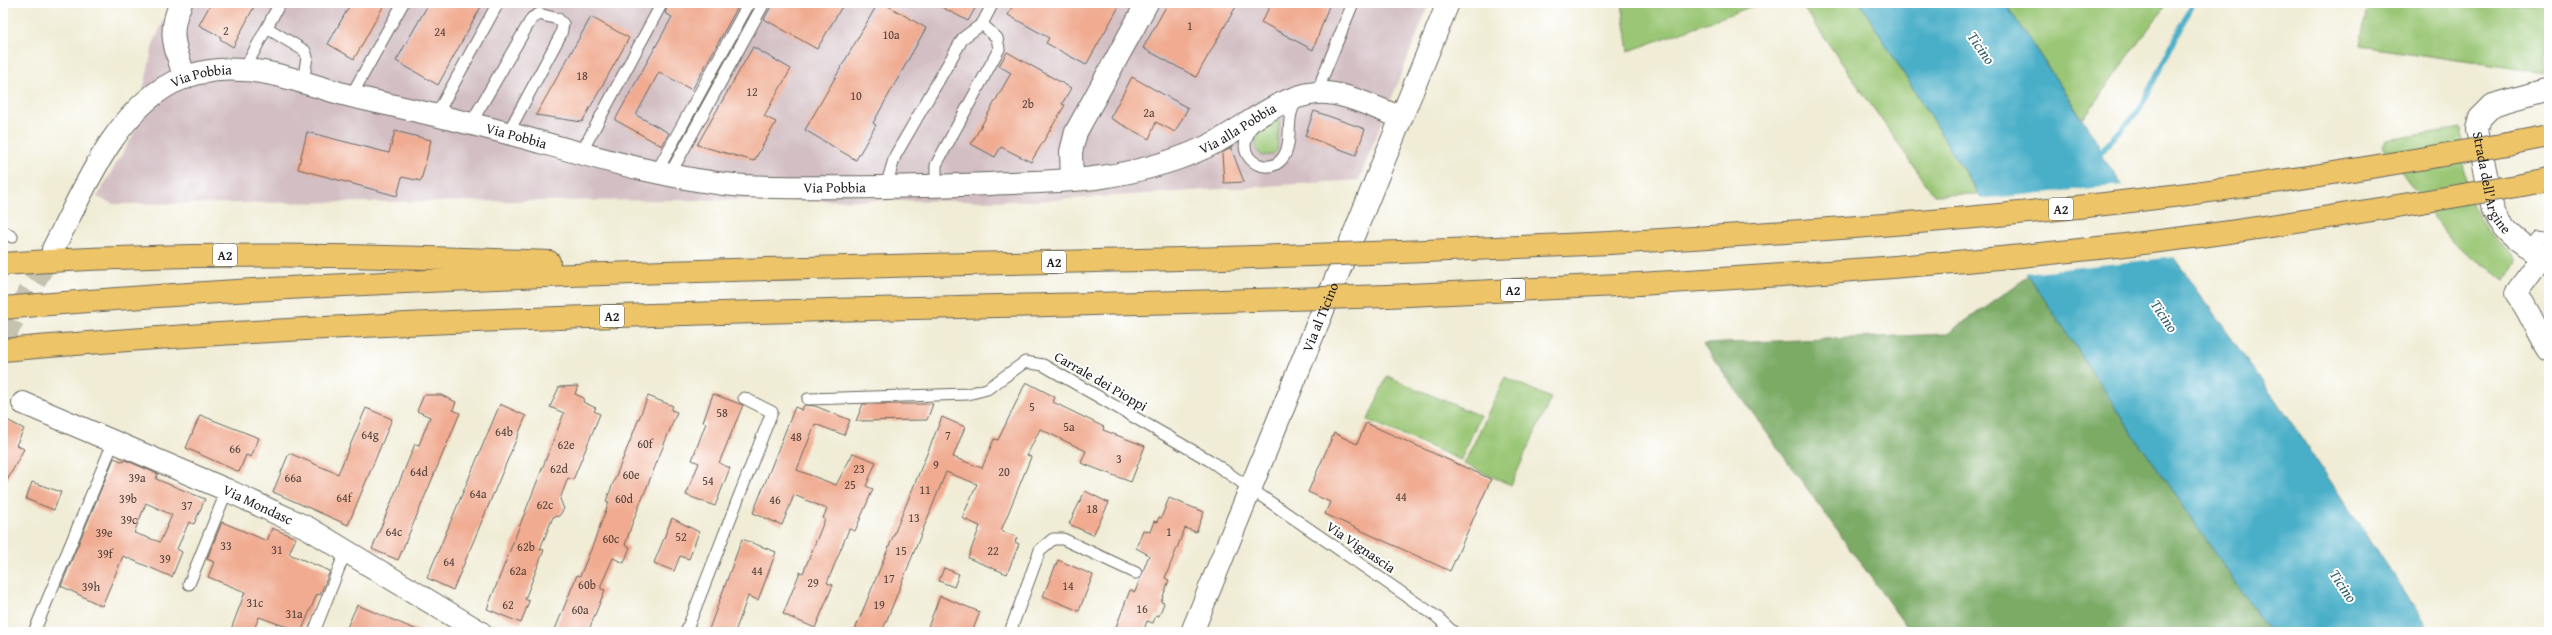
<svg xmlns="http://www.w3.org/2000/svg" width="2552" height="635" viewBox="0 0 2552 635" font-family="'Gentium Book Plus',serif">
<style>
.industrial{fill:#d2bec3}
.green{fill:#9ac674;stroke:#5b7148}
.forest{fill:#7bab66;stroke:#4c6441}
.water{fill:#49afc8;stroke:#326672}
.pier{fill:#f0ecd5}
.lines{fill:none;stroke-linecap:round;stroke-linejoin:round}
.stream{stroke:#49afc8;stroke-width:5.5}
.building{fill:#f0ab91;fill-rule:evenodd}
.minor-tunnel{stroke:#c6c2b0;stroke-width:22;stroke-dasharray:22 11;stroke-linecap:butt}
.service-casing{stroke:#66655d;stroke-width:13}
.minor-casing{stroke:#66655d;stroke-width:24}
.motorway-casing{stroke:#66655d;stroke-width:24}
.service{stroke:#fff;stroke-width:11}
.minor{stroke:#fff;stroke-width:22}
.motorway{stroke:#eec469;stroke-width:22}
.motorway-bridge-casing{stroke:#66655d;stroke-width:24;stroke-linecap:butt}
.motorway-bridge{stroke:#eec469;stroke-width:22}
.labels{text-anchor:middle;stroke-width:4;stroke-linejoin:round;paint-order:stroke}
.number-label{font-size:12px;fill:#514039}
.shield{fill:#fff;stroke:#606060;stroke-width:1}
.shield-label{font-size:13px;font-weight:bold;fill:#1c1c1c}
.street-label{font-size:14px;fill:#1c1c1c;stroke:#fff}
.water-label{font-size:15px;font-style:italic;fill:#305e69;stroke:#fff}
</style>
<rect width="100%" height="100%" fill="#fff"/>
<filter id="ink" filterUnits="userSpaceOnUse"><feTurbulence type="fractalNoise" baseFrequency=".025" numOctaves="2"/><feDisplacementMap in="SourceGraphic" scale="8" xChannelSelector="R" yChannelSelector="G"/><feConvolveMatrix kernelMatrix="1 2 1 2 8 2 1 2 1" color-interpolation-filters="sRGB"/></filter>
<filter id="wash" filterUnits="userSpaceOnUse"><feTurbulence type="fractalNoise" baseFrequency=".012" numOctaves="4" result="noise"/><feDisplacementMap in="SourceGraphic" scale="16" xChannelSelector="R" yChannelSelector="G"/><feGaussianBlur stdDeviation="0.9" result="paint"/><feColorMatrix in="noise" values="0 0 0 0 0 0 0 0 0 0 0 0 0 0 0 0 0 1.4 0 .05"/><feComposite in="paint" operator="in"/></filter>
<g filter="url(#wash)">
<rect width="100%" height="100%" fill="#f0ecd5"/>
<!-- industrial -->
<path class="industrial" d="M171,3H1427L1428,7L1359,180L1038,201L676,200L113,204L97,197L134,133L153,45Z"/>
<!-- green -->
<path class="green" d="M1622,3H1761L1629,51Z
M1800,3H1860L1978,194L1934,195Z
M2005,3H2167L2083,119Z
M2368,3H2549L2547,73L2360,46Z
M1280,118L1277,150L1272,155L1262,156L1255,148L1258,132Z
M2461,128C2464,170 2462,197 2489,232C2497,243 2512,249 2516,261L2505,280L2451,241L2383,146L2386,140Z
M1387,376L1480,416L1461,460L1368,420Z
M1505,377L1551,398L1511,485L1464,464Z"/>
<!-- forest -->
<path class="forest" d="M2029,276L2135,437L2270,632H1910L1703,344L1947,334Z"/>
<!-- water -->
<path class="water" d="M1860,3H2005L2099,144L2100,154L2289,419L2431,632H2270L2135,437L2029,276Z"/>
<!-- pier -->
<path class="pier" d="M2124,185L2176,257L2025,273L1979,199Z"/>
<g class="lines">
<!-- stream -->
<path class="stream" d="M2095,158L2139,110L2193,3"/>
</g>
<g id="blocks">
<!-- building -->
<path class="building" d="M211,3H256L233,47L220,39L221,37L199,25Z
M351,3H385L354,59L328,44Z
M429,3H483L438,85L396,61Z
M669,3H740L692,90L659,72L636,115L669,133L662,146L615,120L672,17L665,13Z
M773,3H844L817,49L764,19Z
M878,3H883L926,28L873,123L876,125L856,160L805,130Z
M934,3H978L968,21Z
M1014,3H1121L1086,65L1046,43L1049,38L1008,15Z
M1168,3H1238L1196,77L1143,48Z
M1272,3H1330L1313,50L1261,22Z
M591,17L629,38L582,122L536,115Z
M753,47L791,69L764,116L776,122L754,161L697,145Z
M1007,52L1071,88L1062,104L1065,105L1031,162L1001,147L995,157L971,144L1011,73L999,66Z
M1132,77L1188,108L1175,132L1156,122L1149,139L1110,118Z
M1314,111L1365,129L1356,155L1305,136Z
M395,131L431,140L421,181L402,177L397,196L298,169L307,132L389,153Z
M1231,148L1244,182L1224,183L1222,153Z
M1026,382L1055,397L1053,402L1104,427L1103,430L1145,446L1131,482L1081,463L1086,451L1040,429L1027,455L1031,457L1001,531L1017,537L1015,542L1019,544L1007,574L968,558L980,526L962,518L977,484L946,472L882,632H854L942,417L965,427L953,457L982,468L994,439L998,440Z
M578,386L575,394L584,398L583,402L596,408L594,411L600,414L573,480L568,478L560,499L564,509L559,516L553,517L540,549L544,550L525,599L529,601L521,623L487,609L564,413L550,407L559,387Z
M713,394L743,405L719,463L730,468L715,506L686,495L699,463L692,460L706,423L703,422Z
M424,395H441L456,402L453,410L460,413L398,560L372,549L415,444L419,445L430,417L417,411Z
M648,396L673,406L671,410L677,412L632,524L625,545L630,547L624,563L613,558L601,585V589L605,590L588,632H554L577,575L580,576L592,547L609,502L606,501Z
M500,404L526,416L453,590L427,578Z
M863,404H933L927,420L856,421Z
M804,405L815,406L850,420L844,435L815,424L797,470L836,485L853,453L876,462L866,486L873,489L855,531L849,529L827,583L833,585L815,628L783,614L800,572L803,573L825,519L823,518L827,509L794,495L782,525L753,513L795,407L802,410Z
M366,408L392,419L348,525L273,492L289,453L338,474Z
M200,415L259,438L251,457L246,455L239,472L186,448Z
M7,420L24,429L16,445L24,449L3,488V428Z
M1366,423L1491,479L1450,571L1325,514L1330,502L1308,492L1334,433L1357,444Z
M114,458L124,462L125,460L158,474L156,479L205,499L194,524L189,522L177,549L182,552L172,577L123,556L102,606L61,586ZM146,503L172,515L160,542L134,533Z
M32,482L61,492L54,510L26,499Z
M1085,491L1109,503L1093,535L1069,524Z
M1169,498L1204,512L1196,532L1185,528L1165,578L1169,580L1161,602L1164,603L1159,616L1156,615L1153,623L1147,621L1143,632H1129L1116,627L1130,590L1135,592L1149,555L1136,548L1143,530L1150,532L1154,521L1157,522L1159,517L1161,518Z
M672,518L699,532L689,559L680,556L674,571L654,563Z
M222,522L267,541L272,528L296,538L289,554L330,571L320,595L317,594L301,632L259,617L253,632H230L245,592L208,577L214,562L207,559Z
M742,539L776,552L763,587L758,600L748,596L735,632H708Z
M1058,560L1093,575L1079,611L1043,596Z
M944,568L959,574L954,587L939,581Z
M940,596L980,612L972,632H926Z
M357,605L422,632H345Z"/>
</g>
</g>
<g filter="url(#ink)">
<use href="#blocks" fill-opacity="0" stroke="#66655d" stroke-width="1"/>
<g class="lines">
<!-- minor-tunnel -->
<path class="minor-tunnel" d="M3,339L53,249"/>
<!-- service casing -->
<g class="service-casing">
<path id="service" d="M982,24L993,3
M267,28L305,51L307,57L303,83
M244,70L280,3
M1320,93L1322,79L1353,3
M351,96L403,3
M437,114L498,3
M471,123L532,18L539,14L558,19L563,24L561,34L508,133
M1254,123C1250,130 1245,138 1245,146C1246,164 1269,173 1281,160C1296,144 1282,115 1299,99
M581,153L662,3
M656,173L749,3
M669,176L764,3
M889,186V176L895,156L963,38L982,24L997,38L999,49L936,165V186
M3,231L12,237
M2529,247L2538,236L2549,238
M808,399L968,394L987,389L1025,362L1043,365L1209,460L1437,617L1453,632
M189,584L227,490
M34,632L113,443
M314,632L346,550
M686,632L772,412L744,398
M1010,632L1040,550L1053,539H1063L1136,573"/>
</g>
<!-- minor casing -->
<g class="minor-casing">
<g id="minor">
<path d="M181,3C167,33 175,48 185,78"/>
<path id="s1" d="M2549,89L2493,105L2480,118L2477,129L2493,210C2505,233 2525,249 2549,256"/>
<path d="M1072,180L1071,152L1076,132L1147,3"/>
<path id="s2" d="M53,249C83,192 113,114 172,83C194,72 218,68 242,70C279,71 316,88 351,96C403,108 455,119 507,133C585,154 663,179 744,186C826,189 908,187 990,184C1027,182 1065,182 1102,177C1142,171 1182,160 1218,141C1249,124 1280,97 1316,93C1344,91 1375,108 1400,117"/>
<path d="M2544,255L2516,293C2530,311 2536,331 2549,350"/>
<path id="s3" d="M23,403L227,490L308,528L480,632"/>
<path id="s4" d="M1192,632L1448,3"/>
</g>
</g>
<!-- motorway casing -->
<g class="motorway-casing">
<path id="motorway" d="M2507,144L2549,136
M2516,186L2549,180
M1401,252L1610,243
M3,264C185,251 367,255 549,262
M1388,296L1639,284
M3,308C409,273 816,268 1223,258
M3,350C408,315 815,311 1222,301"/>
</g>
<!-- service -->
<use href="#service" class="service"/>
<!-- minor -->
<use href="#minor" class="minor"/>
<!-- motorway -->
<use href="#motorway" class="motorway"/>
<!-- motorway-bridge casing -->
<g class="motorway-bridge-casing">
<path id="motorway-bridge" d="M1610,243C1801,232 1991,219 2180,195C2290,181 2399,163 2507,144
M1223,258L1401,252
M1639,284C1826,273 2014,260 2200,236C2306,222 2411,204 2516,186
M1222,301L1388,296"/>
</g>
<!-- motorway-bridge -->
<use href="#motorway-bridge" class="motorway-bridge"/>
</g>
</g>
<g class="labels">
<!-- number labels -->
<g class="number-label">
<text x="1190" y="30">1</text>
<text x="226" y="35">2</text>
<text x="440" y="36">24</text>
<text x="891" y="39">10a</text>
<text x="582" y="80">18</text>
<text x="752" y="96">12</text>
<text x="856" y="100">10</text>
<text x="1028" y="108">2b</text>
<text x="1149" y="117">2a</text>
<text x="1032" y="411">5</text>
<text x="722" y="417">58</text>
<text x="1069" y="431">5a</text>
<text x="504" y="436">64b</text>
<text x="370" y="439">64g</text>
<text x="948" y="440">7</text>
<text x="796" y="441">48</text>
<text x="645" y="448">60f</text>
<text x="566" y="449">62e</text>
<text x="235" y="453">66</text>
<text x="1119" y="463">3</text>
<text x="936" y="469">9</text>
<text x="559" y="473">62d</text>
<text x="859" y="473">23</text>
<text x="419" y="476">64d</text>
<text x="1004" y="476">20</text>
<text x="631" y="479">60e</text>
<text x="137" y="482">39a</text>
<text x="293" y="482">66a</text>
<text x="708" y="485">54</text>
<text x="850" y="489">25</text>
<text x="925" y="494">11</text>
<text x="478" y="498">64a</text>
<text x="1401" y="501">44</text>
<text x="344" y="502">64f</text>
<text x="128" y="503">39b</text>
<text x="624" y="503">60d</text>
<text x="775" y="504">46</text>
<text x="545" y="509">62c</text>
<text x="187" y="510">37</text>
<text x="1092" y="513">18</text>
<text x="914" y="522">13</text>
<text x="129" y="524">39c</text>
<text x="394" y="536">64c</text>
<text x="1169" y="536">1</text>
<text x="104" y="537">39e</text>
<text x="681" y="541">52</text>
<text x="611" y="543">60c</text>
<text x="226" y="550">33</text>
<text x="526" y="551">62b</text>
<text x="277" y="554">31</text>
<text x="901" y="555">15</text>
<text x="993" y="555">22</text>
<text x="105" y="558">39f</text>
<text x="165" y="563">39</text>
<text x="449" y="566">64</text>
<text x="518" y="575">62a</text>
<text x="757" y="575">44</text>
<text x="889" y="583">17</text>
<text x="813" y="587">29</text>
<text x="587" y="589">60b</text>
<text x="1068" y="590">14</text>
<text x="91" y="591">39h</text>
<text x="255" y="607">31c</text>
<text x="508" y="609">62</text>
<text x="879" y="609">19</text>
<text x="1142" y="613">16</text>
<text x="580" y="614">60a</text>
<text x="294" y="618">31a</text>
</g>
<!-- shield labels -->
<g class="shield">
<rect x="2049" y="198" width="24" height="22" rx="3"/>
<rect x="213" y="244" width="24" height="22" rx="3"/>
<rect x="1042" y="251" width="24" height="22" rx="3"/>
<rect x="1501" y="279" width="24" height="22" rx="3"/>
<rect x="600" y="305" width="24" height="22" rx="3"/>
</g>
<g class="shield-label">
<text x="2061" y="214">A2</text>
<text x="225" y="260">A2</text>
<text x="1054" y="267">A2</text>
<text x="1513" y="295">A2</text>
<text x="612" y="321">A2</text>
</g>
<!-- street labels -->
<g class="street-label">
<text dy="5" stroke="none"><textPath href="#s2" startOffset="238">Via Pobbia</textPath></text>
<text dy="5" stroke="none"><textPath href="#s2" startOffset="1299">Via alla Pobbia</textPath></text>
<text dy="5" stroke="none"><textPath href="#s2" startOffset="562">Via Pobbia</textPath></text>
<text dy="5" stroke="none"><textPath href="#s1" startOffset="144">Strada dell'Argine</textPath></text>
<text dy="5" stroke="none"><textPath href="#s2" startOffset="886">Via Pobbia</textPath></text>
<text dy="5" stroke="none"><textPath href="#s4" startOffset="340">Via al Ticino</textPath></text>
<text transform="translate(1101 381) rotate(30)" y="5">Carrale dei Pioppi</text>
<text dy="5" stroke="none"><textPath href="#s3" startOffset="256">Via Mondasc</textPath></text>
<text transform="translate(1361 547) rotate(34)" y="5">Via Vignascia</text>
</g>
<!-- water labels -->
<g class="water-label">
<text transform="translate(1981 48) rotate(55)" y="5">Ticino</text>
<text transform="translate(2164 316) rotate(56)" y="5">Ticino</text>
<text transform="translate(2343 586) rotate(56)" y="5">Ticino</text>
</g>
</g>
<!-- margin -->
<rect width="2552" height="635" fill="none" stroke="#fff" stroke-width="16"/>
</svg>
